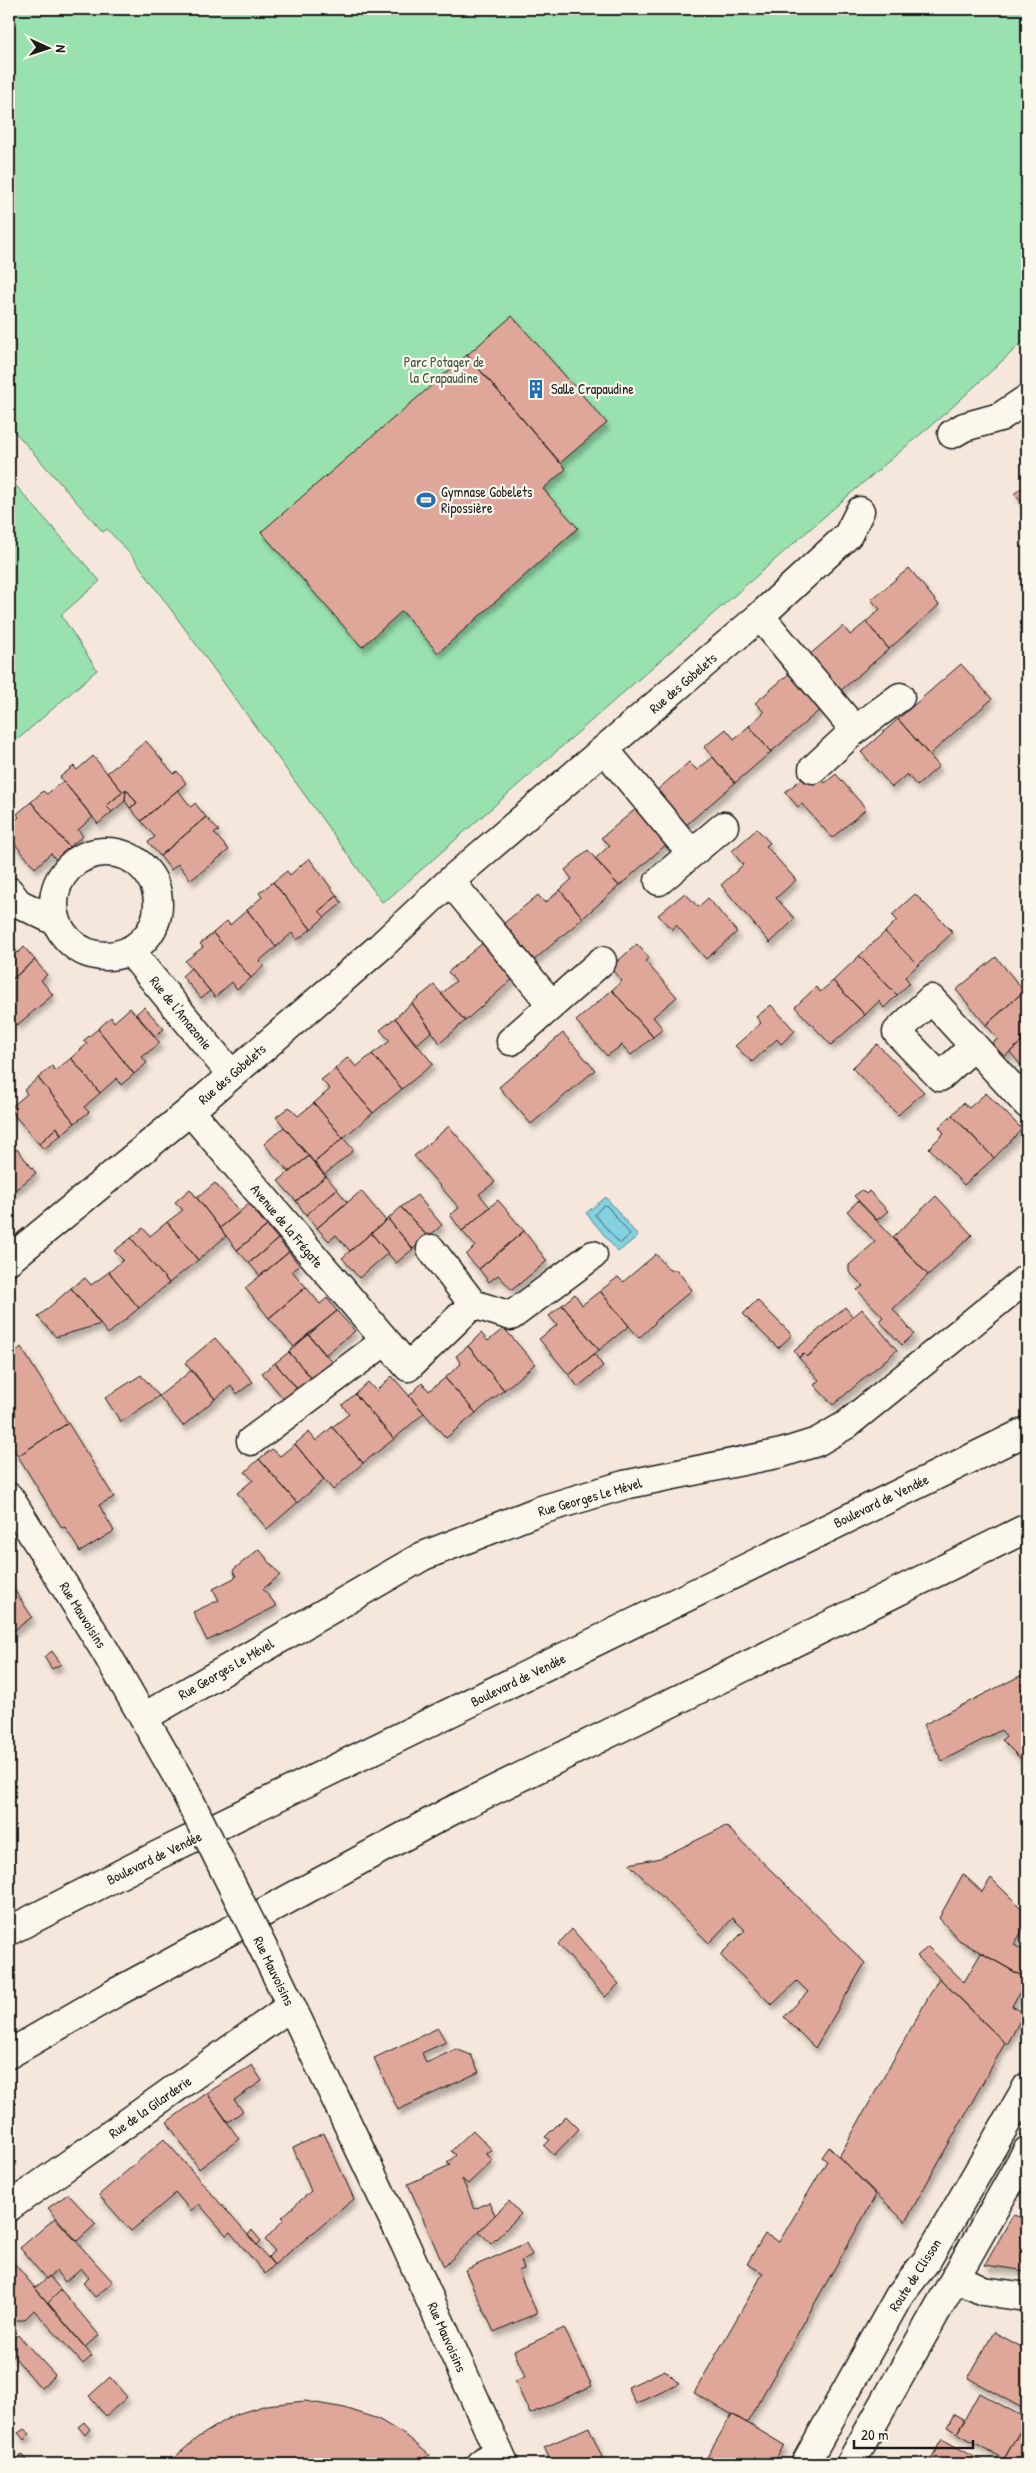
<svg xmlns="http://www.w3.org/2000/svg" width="1036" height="2473" viewBox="0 0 1036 2473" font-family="'Patrick Hand',sans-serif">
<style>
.green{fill:#99e2b0;stroke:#5a7f66}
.water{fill:#83d1e1;stroke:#5a8992}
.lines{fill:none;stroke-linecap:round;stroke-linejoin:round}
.shore{stroke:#45646b;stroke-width:1}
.building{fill:#dfa799;stroke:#1c1c1c;filter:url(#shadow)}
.minor-casing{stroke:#1c1c1c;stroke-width:31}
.major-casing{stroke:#1c1c1c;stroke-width:31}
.minor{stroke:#fbf7ec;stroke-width:28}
.major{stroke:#fbf7ec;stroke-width:28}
.minor-bridge-casing{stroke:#1c1c1c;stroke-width:31;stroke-linecap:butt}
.minor-bridge{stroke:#fbf7ec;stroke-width:28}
.labels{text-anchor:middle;stroke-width:4.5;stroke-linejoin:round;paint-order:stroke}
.park-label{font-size:14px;fill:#425748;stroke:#fbf7ec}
.poi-label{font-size:14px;fill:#1c1c1c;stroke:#fbf7ec;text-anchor:start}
.street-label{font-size:14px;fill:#1c1c1c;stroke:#fbf7ec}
</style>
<defs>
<filter id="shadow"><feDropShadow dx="3" dy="5.5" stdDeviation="2.5" flood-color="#0004"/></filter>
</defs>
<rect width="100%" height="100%" fill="#f5e7db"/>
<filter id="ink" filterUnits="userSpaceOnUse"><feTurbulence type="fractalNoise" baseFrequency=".02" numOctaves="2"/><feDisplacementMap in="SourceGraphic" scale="10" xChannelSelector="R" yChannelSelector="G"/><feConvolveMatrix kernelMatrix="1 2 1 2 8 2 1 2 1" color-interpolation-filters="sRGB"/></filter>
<g filter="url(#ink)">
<!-- green -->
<path class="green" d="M9,9H1027V338L948,411L850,494L389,898L382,902L133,557L107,529L103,532L9,425Z
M9,478L100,581L61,615L97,670L9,747Z"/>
<!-- water -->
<path class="water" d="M606,1197L638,1236L618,1252L586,1213Z"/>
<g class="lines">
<!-- shore -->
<path class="shore" d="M604,1205L607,1206L630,1234L620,1244L595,1215Z"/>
</g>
<!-- building -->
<path class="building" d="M512,316L607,423L560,463L467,355Z
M467,355L566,469L543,489L578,528L438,653L402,611L362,647L261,532Z
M1027,483V508L1014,494Z
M909,568L939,605L889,649L866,622L880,609L871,600Z
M866,622L889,649L839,692L808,656L843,626L850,635Z
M961,664L992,699L929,755L898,719Z
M791,672L822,708L771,752L749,726L764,712L755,703Z
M898,719L939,766L917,786L907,774L892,787L861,752Z
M749,726L771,752L735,783L704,747L726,729L734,739Z
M146,741L174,774L177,771L186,783L141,821L130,808L137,803L126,789L123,792L107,773Z
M93,756L123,792L106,806L112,812L98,824L60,777L74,766L77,770Z
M713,757L735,783L685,826L655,792L689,762L697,770Z
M813,770L825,783L836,774L866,809L832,838L802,804L798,807L785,792Z
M63,781L93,817L78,830L83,836L69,847L31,802L43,791L47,794Z
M126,789L125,801L112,812L106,806Z
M126,789L137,803L130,808L125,801Z
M178,790L191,807L195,803L206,817L160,856L148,842L155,837L141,821Z
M31,802L69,847L56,860L51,853L35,868L9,837V826L19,817L17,814Z
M638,807L669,842L619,886L595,859L610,845L601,838Z
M206,817L219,831L214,833L229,850L191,880L178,864L171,870L160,856Z
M757,829L770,843L766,846L796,880L776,898L795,919L770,943L721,885L743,865L732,851Z
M588,850L619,886L583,918L560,890L572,879L565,870Z
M309,858L337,896L319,911L325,917L311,929L273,882L287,871L290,875Z
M273,882L311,929L297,940L292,933L276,947L247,910L262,897L259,893Z
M560,890L583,918L533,961L503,924L538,895L545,903Z
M685,893L698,907L708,898L737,932L706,959L676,925L672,930L658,915Z
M915,894L953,932L918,965L885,932L897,920L892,915Z
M337,896L342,903L325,917L319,911Z
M247,910L276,947L259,961L264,966L251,978L213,933L227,921L230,925Z
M885,932L918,965L905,977L910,983L897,995L859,956Z
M213,933L251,978L237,989L232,982L215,997L185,961L203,947L200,944Z
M9,942L18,953L24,947L35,960L9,982Z
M484,942L515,977L465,1021L441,994L456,981L448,972Z
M637,944L649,958L645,961L677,997L653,1017L663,1029L653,1037L612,990L622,981L610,968Z
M859,956L897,995L884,1008L879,1001L865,1015L833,981Z
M996,957L1024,991L986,1025L956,990Z
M35,960L47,975L41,980L53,995L17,1025L9,1014V982Z
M191,968L210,991L201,998L182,976Z
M833,981L865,1015L831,1045L795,1007L816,987L820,992Z
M434,985L465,1021L440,1043L412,1003Z
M612,990L653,1037L631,1055L622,1045L607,1056L576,1021Z
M1024,991L1027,994V1037L1004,1057L992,1043L998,1039L986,1025Z
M412,1003L432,1031L416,1045L395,1018Z
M771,1005L795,1031L781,1044L777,1039L752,1062L735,1046L761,1023L756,1017Z
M144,1007L164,1029L155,1036L136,1014Z
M130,1008L160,1043L142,1057L147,1063L134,1074L98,1029L111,1017L114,1022Z
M395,1018L433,1064L402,1089L372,1054L390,1041L380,1030Z
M98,1029L134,1074L121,1085L117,1078L100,1093L71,1058L87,1044L83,1041Z
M563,1033L595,1070L531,1124L499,1087Z
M1027,1037V1073L1010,1052Z
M877,1044L924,1092L898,1115L852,1068Z
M372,1054L402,1089L373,1113L335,1069L348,1057L356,1067Z
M71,1058L100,1093L84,1107L89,1112L75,1123L38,1078L52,1066L55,1071Z
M335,1069L373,1113L343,1138L314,1103L330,1089L321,1080Z
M38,1078L75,1123L61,1135L57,1127L39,1144L9,1109L27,1094L24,1090Z
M986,1093L1022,1129L994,1158L952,1115L963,1103L969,1108Z
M314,1103L343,1138L314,1163L276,1117L289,1107L298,1116Z
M952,1115L994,1158L964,1185L929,1148L944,1133L939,1127Z
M449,1126L495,1182L479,1194L490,1207L462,1231L450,1215L459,1208L414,1156Z
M57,1127L61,1135L44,1149L39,1144Z
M284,1127L309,1156L289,1172L264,1144Z
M343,1138L354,1150L324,1175L314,1163Z
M17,1149L36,1173L9,1195V1155Z
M309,1156L326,1176L296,1201L278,1181Z
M326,1176L337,1189L306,1215L296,1201Z
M215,1183L240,1212L220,1228L197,1198Z
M190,1189L226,1236L198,1260L167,1222L183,1210L175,1202Z
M337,1189L347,1202L317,1228L306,1215Z
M862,1190L866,1194L869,1191L888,1211L877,1220L854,1196Z
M361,1191L386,1221L350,1251L336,1235L329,1241L317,1228Z
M417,1195L442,1225L428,1237L401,1207Z
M936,1196L972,1235L928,1275L893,1237Z
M498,1200L524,1231L479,1269L466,1255L475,1246L462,1231Z
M858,1201L928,1275L893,1309L914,1334L902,1345L879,1321L883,1317L857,1290L863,1286L849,1272V1265L875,1242L847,1211Z
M249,1204L267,1226L237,1250L220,1228Z
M401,1207L428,1237L413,1249L388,1219Z
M388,1219L413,1249L396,1263L371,1233Z
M167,1222L198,1260L169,1283L131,1238L143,1228L150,1236Z
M267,1226L278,1239L249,1263L237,1250Z
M524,1231L547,1261L512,1290L498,1275L489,1282L479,1269Z
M371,1233L388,1253L359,1278L342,1258Z
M131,1238L169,1283L139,1308L109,1272L123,1260L114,1251Z
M278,1239L289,1252L260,1276L249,1263Z
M289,1252L300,1266L292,1271L306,1287L269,1318L245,1288Z
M656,1254L669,1270H677L692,1290L655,1321V1323L639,1338L600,1291L618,1277L623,1282Z
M109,1272L139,1308L108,1334L71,1288L85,1278L91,1285Z
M306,1287L320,1304L327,1298L337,1311L294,1347L269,1318Z
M71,1288L101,1324L56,1337L38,1317Z
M600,1291L629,1326L599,1350L562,1305L575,1294L582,1305Z
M757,1300L792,1335L778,1348L743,1314Z
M562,1305L599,1350L569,1375L539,1339L557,1325L549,1316Z
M845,1307L853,1317L807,1357L803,1353L799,1358L794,1351Z
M862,1309L897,1350L833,1405L814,1385L819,1380L799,1358L803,1353L807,1357Z
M337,1311L355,1331L325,1355L308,1334Z
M504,1328L535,1364L504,1390L468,1346L481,1333L488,1341Z
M308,1334L334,1364L313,1380L289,1352Z
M215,1338L253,1382L237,1394L231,1386L215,1399L185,1363Z
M468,1346L504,1390L476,1413L445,1378L461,1364L456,1356Z
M21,1347L68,1423L18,1456L9,1442V1358Z
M289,1352L313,1380L300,1392L275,1363Z
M594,1354L603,1366L578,1387L569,1375Z
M275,1363L300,1392L287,1403L262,1373Z
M192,1370L215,1399L183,1426L159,1396Z
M141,1375L159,1396L121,1422L105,1398Z
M392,1376L424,1413L394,1439L355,1394L368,1382L376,1391Z
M445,1378L476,1413L446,1438L409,1396L422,1383L429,1391Z
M355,1394L394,1439L363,1463L332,1427L349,1414L342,1405Z
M68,1423L114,1497L99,1505L114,1531L80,1552L65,1527L62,1528L18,1456Z
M332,1427L363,1463L333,1490L295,1444L309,1432L316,1441Z
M295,1444L324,1480L297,1503L259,1459L272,1449L280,1456Z
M259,1459L297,1503L267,1529L237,1493L253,1480L245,1472Z
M259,1549L280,1575L263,1589L277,1606L207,1641L193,1612L219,1600L213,1589L236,1577L233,1570Z
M10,1583L32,1617L9,1634V1585Z
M52,1651L61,1664L52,1669L44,1657Z
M1022,1675L1027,1680V1765L1002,1740L1006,1736L1001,1730L942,1761L923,1725Z
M726,1826L865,1963L815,2048L784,2017L808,1992L797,1981L772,2005L720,1955L745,1930L733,1918L709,1943L629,1864L660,1858Z
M963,1874L982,1892L991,1878L1027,1914V1923L1014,1945L1027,1952V1979L959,1940L939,1918Z
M572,1929L619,1984L605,1997L558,1944Z
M928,1947L964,1982L981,1953L1027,1979L1012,2006L1024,2013L1007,2045L917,1956Z
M939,1978L1005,2043L905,2222L839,2157Z
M438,2028L446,2042L422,2053L426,2063L456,2049L471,2055L479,2072L398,2110L374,2058Z
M252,2065L262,2081L234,2100L243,2111L228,2122L207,2093Z
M207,2093L239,2139L199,2169L167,2122Z
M566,2116L579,2129L554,2155L544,2146L550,2140L545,2137Z
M473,2130L492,2150L485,2153L493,2160L468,2184L462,2179L475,2209L489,2202L495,2215L444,2267L408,2184L450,2165L447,2163L456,2155L451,2151Z
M324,2133L354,2199L274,2265L268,2257L275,2251L265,2240L284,2219L282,2217L311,2191L293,2148Z
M164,2139L274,2265L265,2274L230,2232L226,2235L199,2204L191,2211L176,2193L131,2231L99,2195Z
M829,2147L876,2195L747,2423L694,2393L763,2273L747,2264L765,2234L779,2242L827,2161L822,2157Z
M68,2194L96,2224L77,2241L48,2208Z
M509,2201L521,2214L491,2244L479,2231Z
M1013,2215L1027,2219V2271L985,2265Z
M55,2218L113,2282L95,2297L83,2283L89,2278L81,2268L65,2282L56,2271L46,2279L20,2248Z
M252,2230L261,2241L257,2245L248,2235Z
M526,2243L532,2255L521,2261L524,2269L518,2271L537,2313L494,2332L465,2270Z
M9,2257L92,2356L83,2364L34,2310L24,2320H17L9,2314Z
M49,2276L61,2290L48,2303L35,2288Z
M61,2290L99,2335L85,2347L48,2303Z
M564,2328L592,2386L530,2414L515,2381L525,2377L514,2351Z
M994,2332L1027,2350V2411L968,2378Z
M18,2335L55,2375L41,2388L9,2351V2342Z
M665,2370L679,2384L636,2404L628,2387Z
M110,2377L127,2397L106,2416L89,2396Z
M979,2393L1027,2419L1004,2459L957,2433Z
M305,2401L345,2408L378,2419L408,2437L429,2455L418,2464H167L197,2438L234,2415L266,2405Z
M732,2414L784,2445L773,2464H703Z
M954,2414L965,2420L957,2433L947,2427Z
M1027,2419V2460L1025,2464H1014L1004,2459Z
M84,2422L90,2429L85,2435L78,2427Z
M589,2427L605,2464H552L544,2447Z
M24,2429L30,2434L24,2440L18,2433Z
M942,2439L987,2464H928Z
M22,2454L30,2464H10Z"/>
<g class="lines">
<!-- minor casing -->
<g class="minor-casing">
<path id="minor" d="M952,434L964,427L1000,417L1027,399
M760,616L855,730
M605,750L691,853
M813,769L855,730L900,697
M54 904a52 52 0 1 1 104 0a52 52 0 1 1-104 0Z
M450,881L552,1005
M659,881L724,826
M9,891L18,903L55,921
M130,951L231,1074
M511,1041L602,961
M973,1047L940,1077L897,1032L931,999L1027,1104
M190,1111L408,1367L473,1304
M431,1249L473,1304L511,1316L593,1255
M9,1260L190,1111L380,947L450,881L760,616L848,535L860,511
M251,1441L384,1342
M9,1497L104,1649L181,1783
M144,1717L423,1556L541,1510L624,1485L782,1453L817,1442L846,1425L1027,1278
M275,1972L405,2244L504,2464
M9,2054L115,1993L449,1812L1027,1528
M9,2207L291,2006
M956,2278L983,2291L1027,2297
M480,2464L498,2450"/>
</g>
<!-- major casing -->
<g class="major-casing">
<path id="major" d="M9,1931L156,1856L1027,1431
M805,2464L899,2296L927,2260L1027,2087
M850,2464L1027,2151"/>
</g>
<!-- minor -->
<use href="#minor" class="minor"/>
<!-- major -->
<use href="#major" class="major"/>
<!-- minor-bridge casing -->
<g class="minor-bridge-casing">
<path id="minor-bridge" d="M181,1783L275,1972"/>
</g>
<!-- minor-bridge -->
<use href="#minor-bridge" class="minor-bridge"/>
</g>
</g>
<!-- icons -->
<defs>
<g id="building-bare" transform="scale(1.5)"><path d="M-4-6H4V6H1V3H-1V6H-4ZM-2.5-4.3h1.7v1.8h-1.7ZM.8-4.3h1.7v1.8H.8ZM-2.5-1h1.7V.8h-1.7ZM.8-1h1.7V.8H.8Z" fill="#1f6fb2" stroke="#fbf7ec" stroke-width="2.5" paint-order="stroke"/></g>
<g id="stadium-bare" transform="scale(1.5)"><path d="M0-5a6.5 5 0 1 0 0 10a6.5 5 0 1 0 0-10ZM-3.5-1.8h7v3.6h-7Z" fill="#1f6fb2" stroke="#fbf7ec" stroke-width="2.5" paint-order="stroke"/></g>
</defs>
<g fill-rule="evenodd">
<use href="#building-bare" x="536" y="389"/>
<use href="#stadium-bare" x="426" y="500"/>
</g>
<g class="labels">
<!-- park labels -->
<g class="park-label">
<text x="444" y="367">Parc Potager de<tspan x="444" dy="16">la Crapaudine</tspan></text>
</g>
<!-- poi labels -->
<g class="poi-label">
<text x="551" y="394">Salle Crapaudine</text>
<text x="441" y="497">Gymnase Gobelets<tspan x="441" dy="16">Ripossière</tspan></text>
</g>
<!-- street labels -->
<g class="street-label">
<text transform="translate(683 683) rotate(-41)" y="5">Rue des Gobelets</text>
<text transform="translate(181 1013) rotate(51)" y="5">Rue de l'Amazonie</text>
<text transform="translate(232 1074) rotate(-41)" y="5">Rue des Gobelets</text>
<text transform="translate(287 1226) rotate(50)" y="5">Avenue de la Frégate</text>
<text transform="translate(590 1497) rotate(-16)" y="5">Rue Georges Le Mével</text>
<text transform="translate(881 1501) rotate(-26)" y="5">Boulevard de Vendée</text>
<text transform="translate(83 1615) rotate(58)" y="5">Rue Mauvoisins</text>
<text transform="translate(226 1669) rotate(-30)" y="5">Rue Georges Le Mével</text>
<text transform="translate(518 1680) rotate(-26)" y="5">Boulevard de Vendée</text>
<text transform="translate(154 1858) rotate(-26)" y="5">Boulevard de Vendée</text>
<text transform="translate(274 1971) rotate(64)" y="5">Rue Mauvoisins</text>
<text transform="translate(150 2107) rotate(-35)" y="5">Rue de la Gilarderie</text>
<text transform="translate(915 2275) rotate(-57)" y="5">Route de Clisson</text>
<text transform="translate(447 2337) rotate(66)" y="5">Rue Mauvoisins</text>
</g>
</g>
<!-- margin -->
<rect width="1036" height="2473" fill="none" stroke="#fbf7ec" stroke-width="30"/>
<rect x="15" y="15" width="1006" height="2443" fill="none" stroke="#1c1c1c" stroke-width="2" filter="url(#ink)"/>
<!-- north arrow -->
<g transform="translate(48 48) rotate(93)" stroke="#fbf7ec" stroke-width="4" paint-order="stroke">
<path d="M0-4L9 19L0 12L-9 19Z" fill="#1c1c1c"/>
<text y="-8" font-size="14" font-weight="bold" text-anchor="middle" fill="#1c1c1c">N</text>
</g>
<!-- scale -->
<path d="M854 2440v8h119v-8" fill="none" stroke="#1c1c1c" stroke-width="2.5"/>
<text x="861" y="2440" font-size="15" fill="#1c1c1c" stroke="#fbf7ec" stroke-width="4" paint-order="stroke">20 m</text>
</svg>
